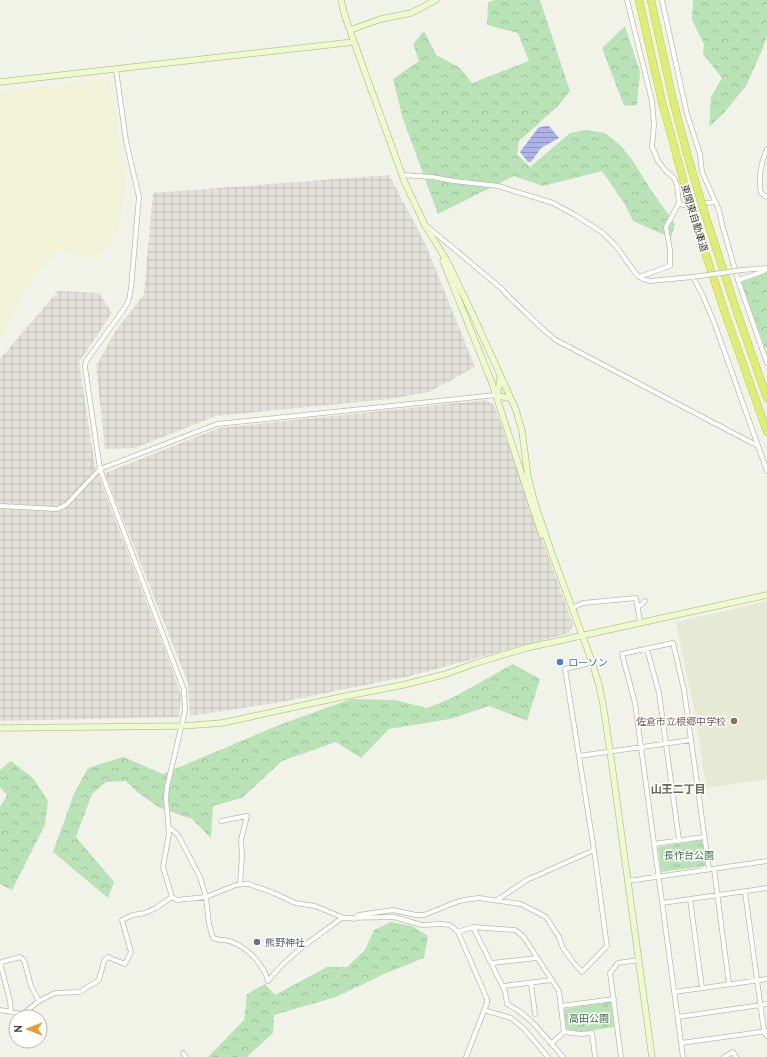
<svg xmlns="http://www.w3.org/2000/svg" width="767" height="1057" viewBox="0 0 767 1057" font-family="'PT Sans','Noto Sans JP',sans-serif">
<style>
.commercial{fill:#f1f2d7}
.industrial{fill:url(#industrial-grid)}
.education{fill:#e6ead4}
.grass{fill:url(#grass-tufts)}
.forest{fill:url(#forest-crowns)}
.water{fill:url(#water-rules)}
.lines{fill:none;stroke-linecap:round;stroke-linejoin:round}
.street-casing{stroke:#bbbdac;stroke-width:5.5}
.secondary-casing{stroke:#bbc497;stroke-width:7}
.highway-casing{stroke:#becd49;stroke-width:8}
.street{stroke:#fff;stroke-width:4}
.secondary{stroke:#eef9cd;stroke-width:5.5}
.highway{stroke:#ddee78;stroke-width:7}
.street-bridge-casing{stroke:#bbbdac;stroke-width:5.5;stroke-linecap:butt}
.highway-bridge-casing{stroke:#becd49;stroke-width:8;stroke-linecap:butt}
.street-bridge{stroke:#fff;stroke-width:4}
.highway-bridge{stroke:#ddee78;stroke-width:7}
.shop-dot{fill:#3f7fe0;stroke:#fff;stroke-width:1.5}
.education-dot{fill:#8d6e63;stroke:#fff;stroke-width:1.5}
.worship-dot{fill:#6b7280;stroke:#fff;stroke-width:1.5}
.labels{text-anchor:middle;stroke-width:3;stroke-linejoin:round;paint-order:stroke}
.street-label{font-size:10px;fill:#444538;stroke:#fff}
.shop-label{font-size:10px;fill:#366cbe;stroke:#fff;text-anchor:start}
.education-label{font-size:10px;fill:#785e54;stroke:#fff;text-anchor:end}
.park-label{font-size:10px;fill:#317138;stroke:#fff}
.worship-label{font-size:10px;fill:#5b616d;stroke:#fff;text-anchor:start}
.neighbourhood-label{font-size:11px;font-weight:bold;fill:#656750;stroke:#fff}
</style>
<defs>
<pattern id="industrial-grid" width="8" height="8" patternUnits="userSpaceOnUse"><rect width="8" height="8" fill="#e2e2da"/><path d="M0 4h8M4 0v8" fill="none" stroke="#c3c3bc"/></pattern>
<pattern id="grass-tufts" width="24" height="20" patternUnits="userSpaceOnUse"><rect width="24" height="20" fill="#b9e2b6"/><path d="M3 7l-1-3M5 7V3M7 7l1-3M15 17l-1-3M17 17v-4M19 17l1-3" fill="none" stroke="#a0c39d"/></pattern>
<pattern id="forest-crowns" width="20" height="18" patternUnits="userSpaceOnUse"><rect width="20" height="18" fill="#b9e2b6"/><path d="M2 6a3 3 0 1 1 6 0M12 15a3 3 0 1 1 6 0" fill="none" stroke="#a0c39d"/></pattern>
<pattern id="water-rules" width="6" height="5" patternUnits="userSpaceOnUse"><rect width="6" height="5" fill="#acb3e9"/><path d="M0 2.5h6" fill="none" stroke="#8e93be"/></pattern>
</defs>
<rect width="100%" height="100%" fill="#f1f3e9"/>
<!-- commercial -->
<path class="commercial" d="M110,78L126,180L119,230L97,259L59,250L31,280L0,340V92Z"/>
<!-- industrial -->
<path class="industrial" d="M389,175L425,243L475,367L429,392L389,399L216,416L135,448L105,449L96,366L115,332L144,294L153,193Z
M58,291L99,293L112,313L79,362L95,467L169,661L181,695L179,717L0,721V359Z
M486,400L494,405L573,625L569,633L410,676L276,703L190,716L188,683L105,473L219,428Z"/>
<!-- education -->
<path class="education" d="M767,601V779L706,788L696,720L676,622Z"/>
<!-- grass -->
<path class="grass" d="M702,840L706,866L661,872L658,847Z
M611,1002L614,1027L582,1032L568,1031L566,1029L564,1009Z"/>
<!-- forest -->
<path class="forest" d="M495,0H540L570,91L558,106L519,141L517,154L530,167L570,133L586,130L605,133L621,146L633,161L651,190L675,224L671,238L633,221L624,203L602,171L543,186L514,176L438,214L403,119L393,79L419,61L413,44L424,31L436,55L460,68L472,83L529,61L518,33L487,25L488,2Z
M693,0H767V36L762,50L746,86L723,114L709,127L711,97L722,78L703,54L704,44L692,20Z
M625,26L640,72L637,105L624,106L602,48Z
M767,273V348H765L741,282Z
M513,664L540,679L527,721L489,706L450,719L389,729L361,758L336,742L282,761L242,798L213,806L211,838L192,819L160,808L137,792L126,781L106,782L92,794L76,837L114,882L108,898L53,852L74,794L88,768L123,757L163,774L279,725L351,699L395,700L427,708L452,698Z
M11,761L33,778L48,801L45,825L12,890L0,884V807L7,795L0,787V770Z
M391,922L412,926L428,936L424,958L384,974L336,997L274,1015L273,1033L247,1057H208L244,1020L247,994L265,984L275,995L327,967H347L365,950L374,930Z"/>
<!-- water -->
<path class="water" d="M545,126H549L559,138L541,148L531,162H528L520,152L538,128Z"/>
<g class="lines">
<!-- street casing -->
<g class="street-casing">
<path id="street" d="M627,0L652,101L654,125L652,147L654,151L658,161L665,170L674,178L677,185L679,203L666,227L670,250V266L639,277
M662,0L687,114L700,154L702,172L719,210L722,224L738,280L767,363
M767,149C761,162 758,179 761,193L767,197
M402,175L432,177L454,181L498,186L553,203L575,215L603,233L616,246L636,274L643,279L650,281L693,277L703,296L715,325L767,471
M679,203L683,205L716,202
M428,227L502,289C509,298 517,304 525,312C535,322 544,331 556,340L758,446
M742,270L767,268
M738,280L762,272L767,269
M0,506L57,509L66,505L100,469L217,424L496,395
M638,606L641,605L645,601
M572,608L583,603L636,598L640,622
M647,649L659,693L679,840
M579,756L691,740
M221,821L247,816L241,840L242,856L240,884
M169,827L178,835L200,877L206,897L209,924L213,938C219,941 226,939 232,942C248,948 264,965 268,981
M654,844L704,837
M714,869L729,984
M628,881L767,861
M745,892L764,1031L767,1036
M172,897L177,900L206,897L236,885L243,884H249L274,893L295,903L315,906L344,918L394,917L422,925L441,924L450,925L458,932L487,999V1003L466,1057
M690,899L702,988
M497,900L527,880L594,850
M662,903L767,888
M353,919L359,915L393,910L416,915H424L459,901L471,899L479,898L521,904L546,917L559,937L563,948L573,962L582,972L607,946L594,850L565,669L587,664
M473,927L505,991L507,1004C530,1015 546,1038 563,1057
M458,932L473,927L515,930L523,936L559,991L564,1032L581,1034L592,1033L595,1057
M492,963L537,958
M268,981C288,955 316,937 342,918
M531,983L535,1014
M503,986L552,980
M674,992L767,979
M561,1006L614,999
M0,1010L23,1014L39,1001L55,993L80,992L99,980L104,961L108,957L125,964L131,952L122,920L133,915L145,913L156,908L172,897L163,867L169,834L166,798L167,787L185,711L184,690L100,469L85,367L86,361L124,309L129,300L131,288L139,197L126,141L116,69
M484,1010L511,1018L524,1029L548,1057
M11,1012L10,1001L1,966L2,962L20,957L24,960L31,986L39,1001
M678,1017L767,1004
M681,1043L767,1031
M551,1044L564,1032
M183,1053L186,1057
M621,1057L610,973L618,963L639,960
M683,1057L635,703L622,654L673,643L684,690L709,869
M724,1057L733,1052L736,1057"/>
</g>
<!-- secondary casing -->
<g class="secondary-casing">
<path id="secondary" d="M341,0L344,13L354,42L405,183L425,225L447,261L473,315L516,410L522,431L528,477L535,504L551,551L591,659L599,685L603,704L610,751L652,1057
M350,30L381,19L411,13L436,0
M0,82L354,42
M443,261L492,383L532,506L542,535
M500,378L499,387L496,395L511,399
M0,728L182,726L222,723L341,697L403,685L446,674L476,663L526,648L767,595"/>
</g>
<!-- highway casing -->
<g class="highway-casing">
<path id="highway" d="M639,0L662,102L677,157
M651,0L673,100L688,157
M703,208L736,309L767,398
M691,209L725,313L767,432"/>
</g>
<!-- street -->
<use href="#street" class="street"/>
<!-- secondary -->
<use href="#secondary" class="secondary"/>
<!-- highway -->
<use href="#highway" class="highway"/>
<!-- street-bridge casing -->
<g class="street-bridge-casing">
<path id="street-bridge" d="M693,277L742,270"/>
</g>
<!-- highway-bridge casing -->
<g class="highway-bridge-casing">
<path id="highway-bridge" d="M677,157L691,209
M688,157L703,208"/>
</g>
<!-- street-bridge -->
<use href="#street-bridge" class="street-bridge"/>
<!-- highway-bridge -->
<use href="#highway-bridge" class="highway-bridge"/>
</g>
<!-- markers -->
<circle class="shop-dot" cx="560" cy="662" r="4"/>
<circle class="education-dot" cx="734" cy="721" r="4"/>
<circle class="worship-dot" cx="257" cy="942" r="4"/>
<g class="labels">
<!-- street labels -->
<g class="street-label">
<text transform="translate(695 218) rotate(73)" y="4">東関東自動車道</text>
</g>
<!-- shop labels -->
<g class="shop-label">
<text x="568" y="666">ローソン</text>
</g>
<!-- education labels -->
<g class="education-label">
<text x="726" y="725">佐倉市立根郷中学校</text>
</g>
<!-- park labels -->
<g class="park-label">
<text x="689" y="859">長作台公園</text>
<text x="589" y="1022">高田公園</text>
</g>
<!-- worship labels -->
<g class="worship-label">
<text x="265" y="946">熊野神社</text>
</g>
<!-- neighbourhood labels -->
<g class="neighbourhood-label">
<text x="678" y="793">山王二丁目</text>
</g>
</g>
<!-- north arrow -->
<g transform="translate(28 1029) rotate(270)"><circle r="19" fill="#ffffff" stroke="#b4b5af"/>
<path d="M0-3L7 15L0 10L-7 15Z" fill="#e3a030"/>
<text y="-6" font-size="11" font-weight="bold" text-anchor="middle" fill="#444538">N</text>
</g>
</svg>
